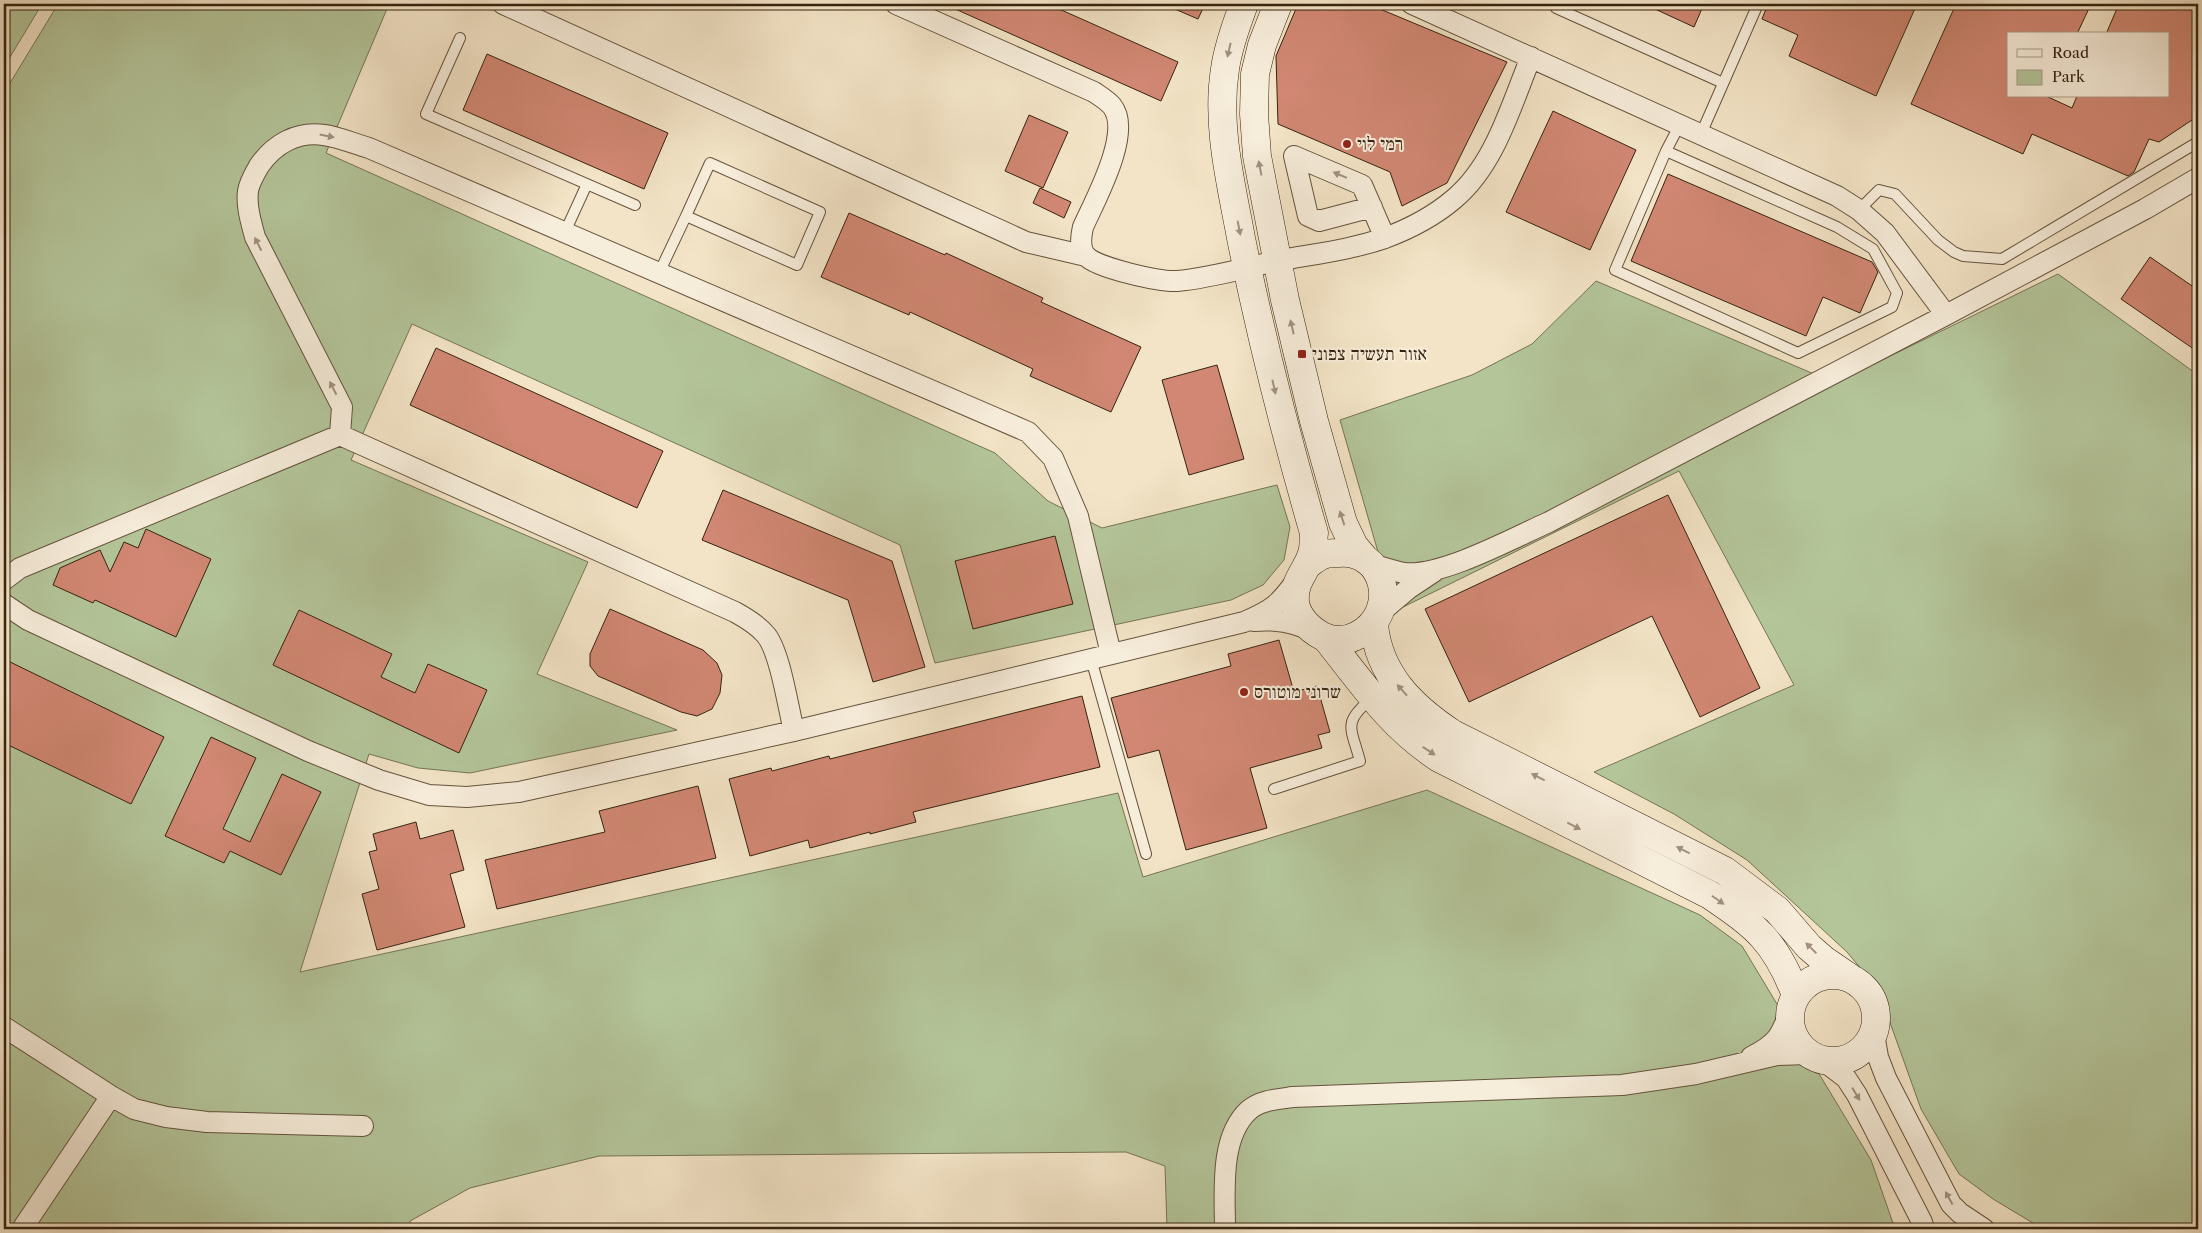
<svg xmlns="http://www.w3.org/2000/svg" width="2202" height="1233" viewBox="0 0 2202 1233" font-family="'Libre Caslon Text','Frank Ruhl Libre',serif">
<style>
.green{fill:#b4c59a;stroke:#757454}
.building{fill:#d18773;stroke:#36230f}
.lines{fill:none;stroke-linecap:round;stroke-linejoin:round}
.lane-casing{stroke:#65533d;stroke-width:12}
.street-casing{stroke:#65533d;stroke-width:22}
.secondary-casing{stroke:#36230f;stroke-width:29}
.lane{stroke:#f7eddb;stroke-width:10}
.street{stroke:#f7eddb;stroke-width:20}
.secondary{stroke:#f7eddb;stroke-width:28}
.oneway{fill:#a0927f}
.poi-dot{fill:#8f2418;stroke:#f7eddb;stroke-width:2}
.labels{text-anchor:middle;stroke-width:4;stroke-linejoin:round;paint-order:stroke}
.poi-label{font-size:18px;fill:#36230f;stroke:#f7eddb;text-anchor:start}
</style>
<rect width="100%" height="100%" fill="#f3e4c7"/>
<filter id="stains"><feTurbulence type="fractalNoise" baseFrequency=".004" numOctaves="4"/><feColorMatrix values="0 0 0 0 .2 0 0 0 0 .09 0 0 0 0 .02 0 0 0 .5 -.17"/></filter>
<radialGradient id="worn" r=".72"><stop offset=".6" stop-color="#630" stop-opacity="0"/><stop offset="1" stop-color="#630" stop-opacity=".3"/></radialGradient>
<!-- green -->
<path class="green" d="M4,4H42L4,67Z
M58,4H389L326,153L995,453L1048,501L1102,528L1277,485L1290,527L1284,560L1263,585L1231,600L935,663L900,545L412,324L351,460L588,562L537,674L677,730L470,773L418,768L369,754L300,972L1118,793L1143,877L1427,790L1700,915L1742,946L1871,1160L1895,1229H1167L1165,1166L1126,1152L599,1156L470,1188L410,1221V1229H4V93Z
M2058,274L2198,375V1229H2043L1993,1199L1959,1174L1921,1109L1878,989L1847,952L1747,860L1674,814L1594,772L1794,685L1679,471L1395,611L1340,420L1472,375L1532,344L1596,281L1835,383Z"/>
<!-- building -->
<path class="building" d="M944,4H1048L1178,62L1161,101Z
M1163,4H1205L1198,19Z
M1298,4H1368L1507,62L1447,183L1402,206L1390,172L1278,124L1276,56Z
M1644,4H1704L1694,27Z
M1768,4H1917L1876,96L1789,56L1798,35L1762,19Z
M1956,4H2091L2077,34H2008V96H2046L2072,108L2077,96H2168V34H2106L2119,4H2198V116L2159,142L2149,139L2134,172L2128,176L2032,134L2023,154L1911,104Z
M487,54L668,133L644,189L463,110Z
M1553,111L1636,150L1590,250L1506,212Z
M1029,115L1068,132L1043,188L1005,171Z
M1668,174L1872,262L1878,272L1860,313L1823,297L1806,336L1631,261Z
M1040,188L1071,202L1064,218L1033,203Z
M849,213L945,255L946,253L1043,298L1041,302L1141,347L1111,412L1030,376L1033,369L910,312L909,315L821,277Z
M2150,257L2198,290V352L2121,299Z
M436,348L663,451L637,508L410,405Z
M1217,365L1244,459L1189,475L1162,380Z
M723,490L892,561L925,667L873,682L848,600L702,540Z
M1668,495L1760,688L1700,717L1652,616L1469,702L1425,609Z
M146,529L211,559L176,637L95,600L93,603L53,585L60,568L100,550L110,572L124,542L138,548Z
M1055,536L1073,604L973,629L955,561Z
M610,609L703,650L717,663L722,675L720,693L712,709L697,716L681,712L598,676L590,666V654Z
M299,610L392,654L381,677L415,693L428,664L487,690L459,753L273,665Z
M1279,640L1294,692L1317,686L1330,732L1318,735L1322,748L1250,768L1267,828L1186,850L1159,750L1128,758L1111,698L1231,666L1228,654Z
M4,659L164,737L131,804L4,743Z
M1082,696L1100,767L913,812L916,822L870,834V832L810,848L808,840L750,856L729,779L771,768L772,771L829,756L830,759Z
M211,737L256,758L223,829L250,842L282,774L321,792L281,875L230,851L224,863L165,836Z
M698,786L716,858L497,909L485,860L605,832L599,811Z
M416,822L420,839L453,830L464,870L450,874L465,927L377,950L362,894L379,889L369,852L377,850L373,834Z"/>
<g class="lines">
<!-- lane casing -->
<g class="lane-casing">
<path id="lane" d="M1558,4L1556,8L1723,83
M460,38L426,114L635,205
M1701,134L1758,4
M1666,151L1837,227L1873,249L1897,293L1892,307L1798,353L1615,270L1666,151L1680,124
M710,163L820,212L797,265L686,216Z
M1859,210L1879,190L1895,194L1938,240L1954,252L1963,256L2002,259L2198,142
M565,232L587,184
M659,273L686,216
M1091,659L1146,854
M1274,789L1360,761C1351,727 1342,723 1372,698"/>
</g>
<!-- street casing -->
<g class="street-casing">
<path id="street" d="M503,4L1026,242L1086,256
M896,4L1094,92C1100,96 1108,101 1112,106C1133,132 1095,200 1083,227C1081,236 1079,248 1086,256C1097,268 1160,282 1177,281C1211,278 1244,268 1277,261C1313,254 1350,250 1385,238C1409,229 1434,216 1454,199C1495,165 1511,105 1531,57
M1412,4L1837,196L1859,210L1885,233L1946,315
M1372,207L1319,221L1308,216L1294,156L1362,185L1385,238
M340,435L342,407L255,237C251,222 246,206 248,191C249,183 255,173 259,166C274,144 297,131 324,135C339,137 355,144 369,148L1028,432L1053,458L1078,516L1111,654
M1370,564C1381,566 1392,571 1404,573C1442,577 1513,538 1549,522L1946,315L2145,209L2198,178
M4,580L20,568L340,435L735,612C746,618 758,625 766,635C780,652 788,707 794,731
M4,604L28,620L308,751L379,780L429,795L467,797L519,792L794,731L1244,622C1274,609 1278,605 1297,580
M1382,611L1408,589L1435,571
M1254,621C1276,619 1292,622 1313,631
M4,1027L111,1096L134,1109L166,1117L207,1122L363,1126
M1874,1034L1878,1057L1886,1078L1951,1204L1960,1213L1984,1229
M1751,1057C1778,1043 1780,1037 1791,1009
M1822,1060L1846,1078L1857,1095L1922,1222L1924,1229
M24,1226L111,1096
M1225,1229C1225,1193 1219,1137 1249,1110C1260,1100 1279,1099 1293,1097L1622,1085L1696,1074L1777,1055L1808,1054"/>
</g>
<!-- secondary casing -->
<g class="secondary-casing">
<path id="secondary" d="M1244,4C1236,25 1228,47 1225,69C1216,126 1231,183 1241,238C1261,338 1286,436 1314,533C1313,538 1314,544 1313,549C1310,569 1293,578 1295,602C1297,617 1309,629 1322,636C1334,642 1347,641 1358,635C1401,612 1385,548 1338,553C1333,553 1327,553 1323,555C1317,557 1312,562 1307,565
M1278,4L1262,45L1255,74L1254,114L1257,156L1285,300L1314,421L1343,523L1354,546L1366,560
M1374,625C1379,675 1412,707 1453,734L1725,871L1777,910L1809,947L1824,960L1849,977
M1326,638C1362,683 1390,726 1439,758L1710,895C1757,927 1775,941 1796,995
M1790 1018a43 43 0 1 1 86 0a43 43 0 1 1-86 0Z"/>
</g>
<!-- lane -->
<use href="#lane" class="lane"/>
<!-- street -->
<use href="#street" class="street"/>
<!-- secondary -->
<use href="#secondary" class="secondary"/>
</g>
<!-- one-way arrows -->
<defs><path id="oneway-solid" d="M-6-.8H1V-3.2L6.5 0L1 3.2V.8H-6Z" transform="scale(1.25)"/></defs>
<g class="oneway">
<use href="#oneway-solid" transform="translate(1229 50) rotate(103)"/>
<use href="#oneway-solid" transform="translate(327 136) rotate(11)"/>
<use href="#oneway-solid" transform="translate(1260 168) rotate(-101)"/>
<use href="#oneway-solid" transform="translate(1340 175) rotate(-157)"/>
<use href="#oneway-solid" transform="translate(1239 228) rotate(79)"/>
<use href="#oneway-solid" transform="translate(258 244) rotate(-117)"/>
<use href="#oneway-solid" transform="translate(1292 327) rotate(-103)"/>
<use href="#oneway-solid" transform="translate(1274 387) rotate(77)"/>
<use href="#oneway-solid" transform="translate(333 388) rotate(-117)"/>
<use href="#oneway-solid" transform="translate(1342 518) rotate(-108)"/>
<use href="#oneway-solid" transform="translate(1402 690) rotate(-132)"/>
<use href="#oneway-solid" transform="translate(1429 751) rotate(33)"/>
<use href="#oneway-solid" transform="translate(1538 777) rotate(-153)"/>
<use href="#oneway-solid" transform="translate(1574 826) rotate(27)"/>
<use href="#oneway-solid" transform="translate(1683 850) rotate(-153)"/>
<use href="#oneway-solid" transform="translate(1718 900) rotate(35)"/>
<use href="#oneway-solid" transform="translate(1811 948) rotate(-135)"/>
<use href="#oneway-solid" transform="translate(1856 1094) rotate(59)"/>
<use href="#oneway-solid" transform="translate(1949 1198) rotate(-119)"/>
</g>
<!-- markers -->
<g class="poi-dot">
<circle cx="1347" cy="144" r="5"/>
<rect x="1297" y="349" width="10" height="10" rx="2.5"/>
<circle cx="1244" cy="692" r="5"/>
</g>
<g class="labels">
<!-- poi labels -->
<g class="poi-label">
<text x="1357" y="150">רמי לוי</text>
<text x="1312" y="360">אזור תעשיה צפוני</text>
<text x="1254" y="698">שרוני מוטורס</text>
</g>
</g>
<!-- margin -->
<rect width="2202" height="1233" fill="none" stroke="#f3e4c7" stroke-width="20"/>
<rect x="5" y="5" width="2192" height="1223" fill="none" stroke="#36230f" stroke-width="2.5"/>
<rect x="10" y="10" width="2182" height="1213" fill="none" stroke="#36230f"/>
<!-- legend -->
<rect x="2007" y="32" width="162" height="65" fill="#f7eddb" stroke="#aa9c89"/>
<rect x="2017" y="49" width="25" height="8" fill="#f7eddb" stroke="#aa9c89"/>
<text x="2052" y="58" font-size="15" fill="#36230f">Road</text>
<rect x="2017" y="70" width="25" height="15" fill="#b4c59a" stroke="#aa9c89"/>
<text x="2052" y="82" font-size="15" fill="#36230f">Park</text>
<rect width="100%" height="100%" filter="url(#stains)"/>
<rect width="100%" height="100%" fill="url(#worn)"/>
</svg>
